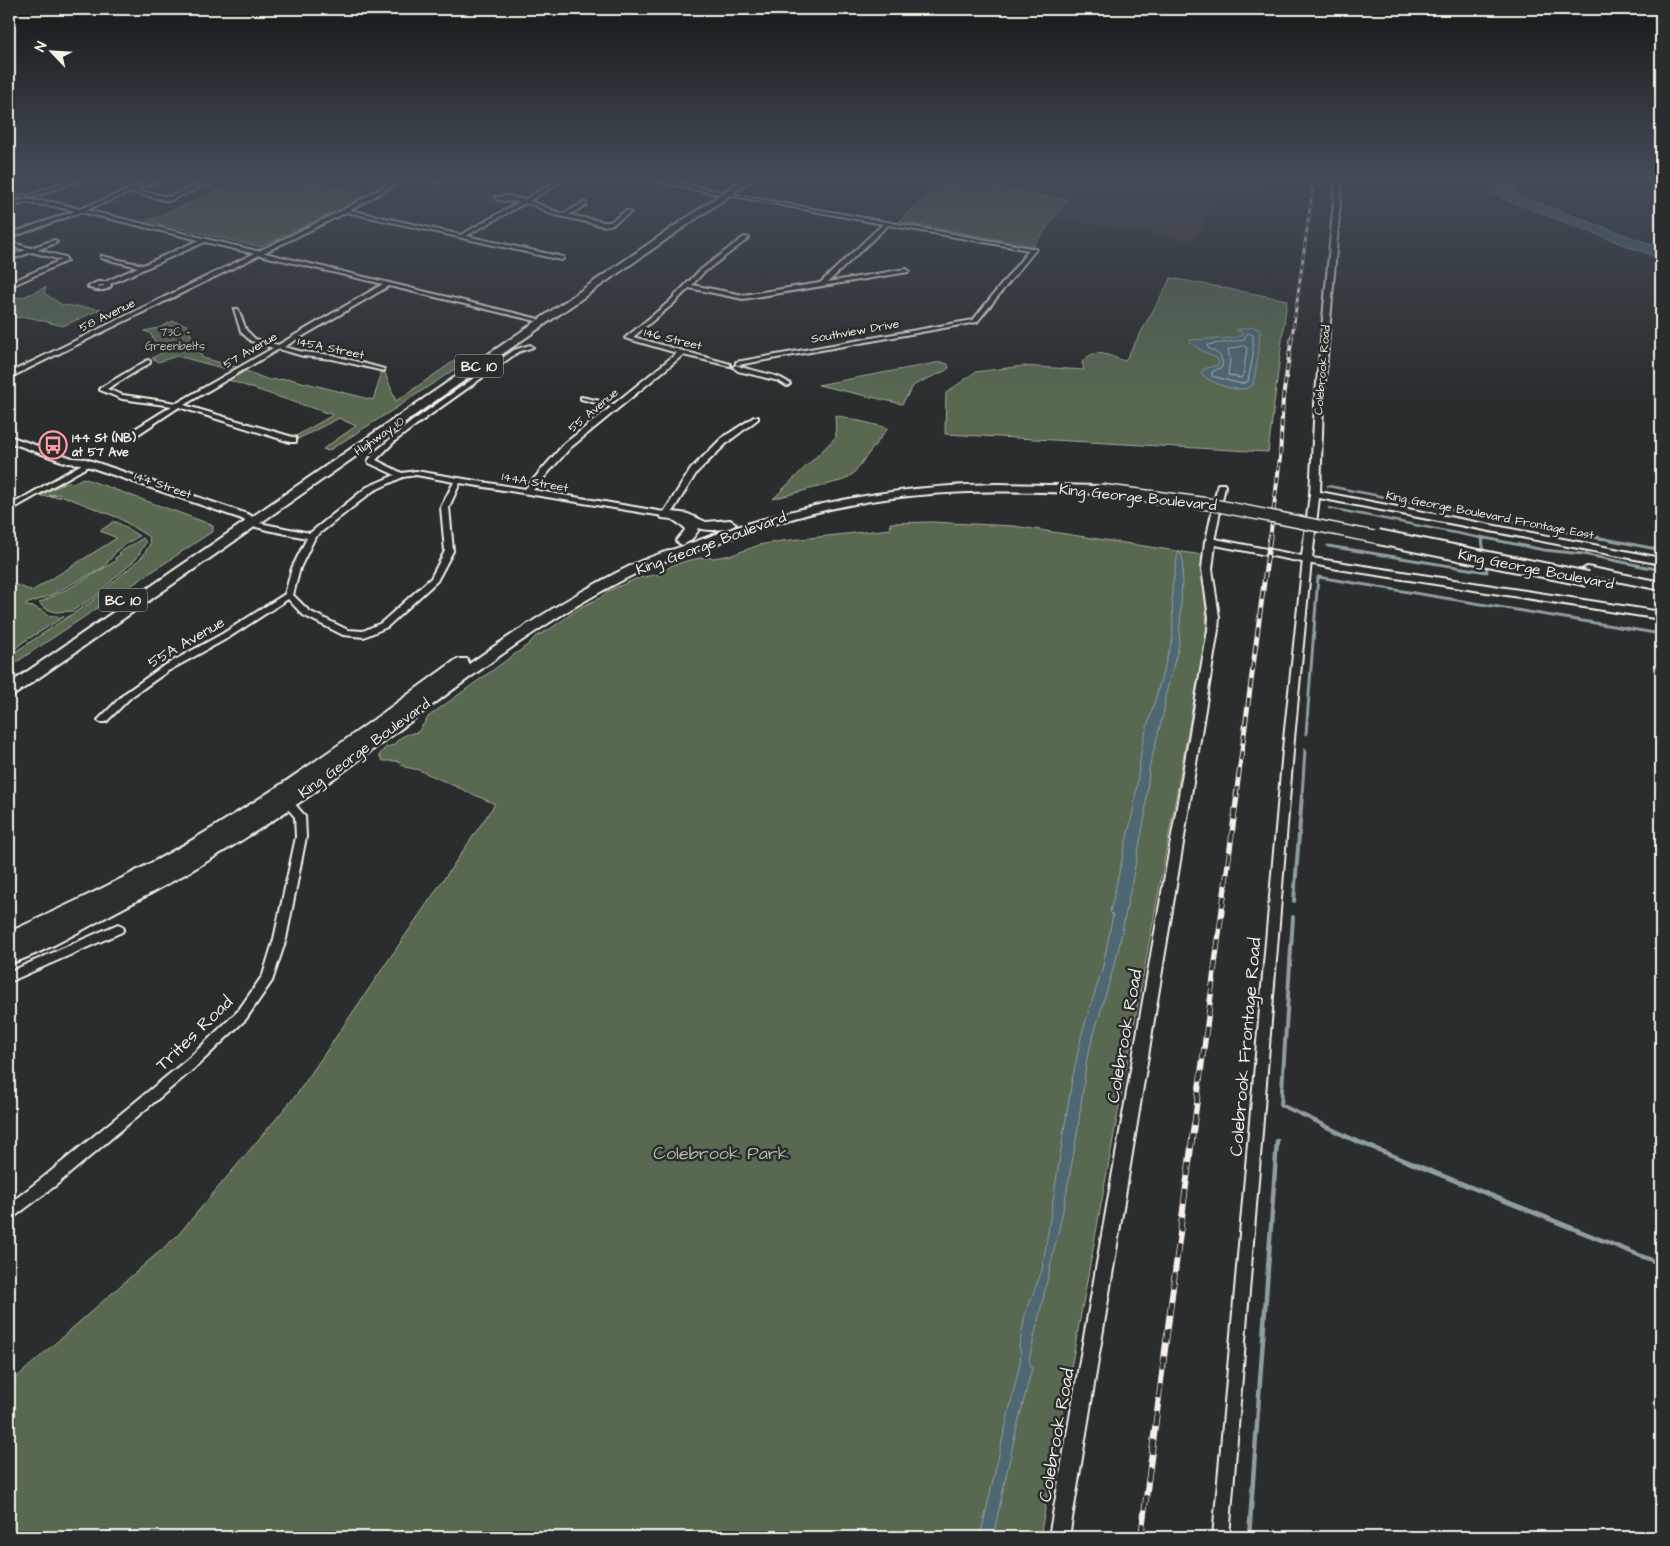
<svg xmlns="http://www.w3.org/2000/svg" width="1670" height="1546" viewBox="0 0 1670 1546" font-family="'Architects Daughter',sans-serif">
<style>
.built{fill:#403d3b}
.green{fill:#596851;stroke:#a6ac9c}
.water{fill:#4d6772;stroke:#909ea1}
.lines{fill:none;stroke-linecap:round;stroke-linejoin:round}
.shore{stroke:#b1bab9;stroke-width:1}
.stream-far3{stroke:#909ea1;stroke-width:2.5}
.stream-far2{stroke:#909ea1;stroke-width:3}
.stream-far1{stroke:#909ea1;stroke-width:4}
.stream{stroke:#909ea1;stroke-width:4.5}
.minor-casing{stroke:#f4f1e8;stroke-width:4}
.tertiary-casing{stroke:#f4f1e8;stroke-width:4}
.secondary-casing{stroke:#f4f1e8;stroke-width:4}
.primary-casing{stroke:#f4f1e8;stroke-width:4}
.trunk-casing{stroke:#f4f1e8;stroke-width:4}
.minor{fill:#2a2d2e;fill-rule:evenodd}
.tertiary{fill:#2a2d2e;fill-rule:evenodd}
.secondary{fill:#2a2d2e;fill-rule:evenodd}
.primary{fill:#2a2d2e;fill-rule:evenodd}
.trunk{fill:#2a2d2e;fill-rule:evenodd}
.rail-far4-casing{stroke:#f4f1e8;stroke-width:3}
.rail-far3-casing{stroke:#f4f1e8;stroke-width:4}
.rail-far2-casing{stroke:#f4f1e8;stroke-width:5}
.rail-far1-casing{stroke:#f4f1e8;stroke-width:5.5}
.rail-casing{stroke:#f4f1e8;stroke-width:6}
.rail-far4{stroke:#2a2d2e;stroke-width:2;stroke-dasharray:5;stroke-linecap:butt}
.rail-far3{stroke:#2a2d2e;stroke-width:2.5;stroke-dasharray:7;stroke-linecap:butt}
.rail-far2{stroke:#2a2d2e;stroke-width:3;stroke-dasharray:9;stroke-linecap:butt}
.rail-far1{stroke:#2a2d2e;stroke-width:4;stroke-dasharray:11;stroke-linecap:butt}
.rail{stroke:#2a2d2e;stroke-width:4.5;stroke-dasharray:14;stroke-linecap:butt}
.primary-bridge-far1-casing{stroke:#f4f1e8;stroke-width:14;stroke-linecap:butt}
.primary-bridge-casing{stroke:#f4f1e8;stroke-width:18;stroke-linecap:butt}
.primary-bridge-far1{stroke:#2a2d2e;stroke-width:11}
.primary-bridge{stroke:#2a2d2e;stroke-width:14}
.labels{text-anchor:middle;stroke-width:5;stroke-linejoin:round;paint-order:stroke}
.far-street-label{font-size:12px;fill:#f4f1e8;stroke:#2a2d2e}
.far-park-label{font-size:12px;fill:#b6baac;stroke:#2a2d2e}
.far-poi-label{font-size:12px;font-weight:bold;fill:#f4f1e8;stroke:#2a2d2e;text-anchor:start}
.shield{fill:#2a2d2e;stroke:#b7b6b0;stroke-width:1}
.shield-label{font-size:14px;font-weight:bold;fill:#f4f1e8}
.street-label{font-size:15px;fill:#f4f1e8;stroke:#2a2d2e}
.near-street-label{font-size:18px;fill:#f4f1e8;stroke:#2a2d2e}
.near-park-label{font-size:18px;fill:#b6baac;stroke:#2a2d2e}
</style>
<rect width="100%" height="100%" fill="#2a2d2e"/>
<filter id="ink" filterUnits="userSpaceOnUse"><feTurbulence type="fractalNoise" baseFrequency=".02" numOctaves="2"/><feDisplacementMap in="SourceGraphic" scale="10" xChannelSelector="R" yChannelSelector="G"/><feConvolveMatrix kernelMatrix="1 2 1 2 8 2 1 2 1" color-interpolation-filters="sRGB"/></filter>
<g filter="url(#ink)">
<!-- built -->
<path class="built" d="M296,179H368L346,190Z
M1265,179L1260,192L1225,187L1194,241L1055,218L1068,200L999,189L978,180Z"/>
<!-- green -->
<path class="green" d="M245,179H296L368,195L260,247L147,221Z
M978,180L999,189L1068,200L1033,246L899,221L939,185C954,187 964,181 978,180Z
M1171,278L1287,300L1268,452L945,434L946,393L975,372L1023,366L1084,370L1082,362C1096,346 1107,356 1125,361Z
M46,287L44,293L62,305L101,309L63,326L28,317L9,318V297L12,296L21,298Z
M173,321L187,325L196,348L203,358L240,368L234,371L177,356L158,362L152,358L162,353L150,333L144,331L159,328Z
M457,359L467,361L396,408L328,451L323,449L356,426L339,418L298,439L294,437L333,415L225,379L241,369L269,380L290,379L373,400L380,379V371H384L396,401Z
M941,362L948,364L949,368L945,371L914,385L902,404L818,385Z
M835,415L888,428L853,474L844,480L773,499L836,437Z
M83,478L210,524L213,526V531L9,667V659L15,652L92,601L143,556L150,544L149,537L119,518L58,494L49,495L61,497L40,496L66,482L73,483Z
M113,522H117L139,536L118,549L104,567L49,596L26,604V606L34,607L46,613V615L64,617L23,642L9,654V582L32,591L117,538L100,531Z
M931,522L1014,526L1202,555L1207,628L1040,1537H9V1384L178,1235L297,1094L495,804L419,770L405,767L397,761H383L379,755L386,747L394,745C399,736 407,734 418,732L429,716L529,644L535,637L550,629L581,607L600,598L608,591L638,578L660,574L671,566L686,561L705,557L713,558L732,555L759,545L782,541L891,529L890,523Z
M143,538L146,542L136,559L93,598L72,611L55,612L44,608L39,603L73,586L116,561L115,558L121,554L119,553Z"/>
<!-- water -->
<path class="water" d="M1494,179H1529L1516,183V191L1527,199L1661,248V259L1504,199L1492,192L1490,184Z
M1254,327L1260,330L1258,357L1253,385C1250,387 1245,389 1241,389C1231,390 1207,382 1201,373L1204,369L1218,365V359L1204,352L1190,343V340L1232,338L1243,335L1241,332L1236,330Z
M1178,553H1181L1183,561L1179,645L1165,697L1164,711L1149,769L1145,816L1118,952L1087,1058L1077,1135L1063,1211L1029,1360L1032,1368L1015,1435L993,1537H980L1020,1363L1021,1352L1019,1348L1025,1315L1042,1270L1072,1080L1082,1033L1102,970L1113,915L1110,912L1134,807L1142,745L1173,637L1172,588Z"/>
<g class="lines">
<!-- shore -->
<path class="shore" d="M1248,333L1253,335V356L1248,381L1241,384L1212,376V372L1222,367C1224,355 1217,353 1208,348L1207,345L1243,340Z
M1244,346L1247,348L1243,376L1240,378L1228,375L1230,359L1228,350Z"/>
<!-- stream-far3 -->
<path class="stream-far3" d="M1328,486L1602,539
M1329,508L1486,539"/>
<!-- stream-far2 -->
<path class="stream-far2" d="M1480,537L1544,550L1583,554L1661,570
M1596,537L1661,550
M1482,538L1484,554
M1328,546L1487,572L1486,563
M1306,734L1318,577L1661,634
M1302,796L1305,750"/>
<!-- stream-far1 -->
<path class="stream-far1" d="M1294,901L1302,795
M1281,1105L1324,1125
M1281,1106L1293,917"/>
<!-- stream -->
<path class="stream" d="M1321,1124L1354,1140L1661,1264
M1249,1537L1277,1141"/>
<!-- minor casing -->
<g class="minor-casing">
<path id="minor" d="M155,179H162L136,190L169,197L211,179H218L169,201L131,192L86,210L539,319L536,321L389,286L284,347L303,352L332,355L384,369V371L332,359L303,356L279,349L184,405L296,438V442H290L179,407L128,441H122V437L172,406L122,399L100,390V388L148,360L150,361V363L107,389L123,395L177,403L273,348L251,341L241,332L234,309H238L246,330L255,339L278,345L383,284L205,242L110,284L111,286C105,292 95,291 88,287L97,282H105L138,267L101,258V256L143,265L199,240L81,212L9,238V234L75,211L53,206L28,203L26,200L53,202L80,209ZM100,285H104V286L96,287Z
M424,179H434L442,182L440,183Z
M560,179H566L529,201C541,204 551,211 564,214L582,203H586V205L569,215L604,222H610L626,211L631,212L613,224L604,226L551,214L534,205L525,203L466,236L563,257V259L561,260L342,211L345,209L461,235L519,202L497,200L495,197L508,196L523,200Z
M949,179H963L948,182L946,181Z
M9,193L29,196L26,198L9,195Z
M726,193L1036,249L977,322L738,365L736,364V362L973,320L1029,250L888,225L828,282L906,269L909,271L908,272L743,299L689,288L673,304L633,337L730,364V366L683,355L570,448L533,490L664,512L691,469L722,438L754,417H758V419L728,442L697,472L669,517L460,483L449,507L453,551L437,581L387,627L364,637L343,635L303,615L288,599L228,638L168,671L131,697L106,722H100L98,720L125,693L162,667L222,634L285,594L292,568L307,538L267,530L249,525V521L310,533L367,487L395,475L369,463L368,461L376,451L411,422L514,350L530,345L533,347L518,352L416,425L395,441L376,460L402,473L416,471L525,489L564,444L611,407L581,399V397L614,404L677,353L625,338L669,302L699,271L744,237L749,238L703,273L692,285L743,295L820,283L883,224L728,195ZM416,475L454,482L441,507L445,551L431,578L381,623L363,631L348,630L309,611L293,595L300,568L315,537L373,491L403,477Z
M54,240L57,242L56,243L37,250L65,257L67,261L9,287V283L61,260L32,252L9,260V256L26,250L9,246V242L31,248Z
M736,365C752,372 778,373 790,384L787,386L779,381L738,371L733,367Z
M87,461L94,463L9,511V506Z
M1218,484H1224L1225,486L1214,541L1210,543L1206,541Z
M1307,557L1311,560L1294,739L1229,1537H1213L1284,739L1303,560Z
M283,794L287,795L305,816L306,837L286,939L272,981L246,1019L197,1066L55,1186L14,1217L9,1219V1204L45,1176L189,1058L238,1011L263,975L274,939L296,837L295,817L278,798L279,795Z
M118,924L122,926L124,929L122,932L9,982V972Z"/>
</g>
<!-- tertiary casing -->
<g class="tertiary-casing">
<path id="tertiary" d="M72,179H82L33,197L28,196Z
M397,179H405L347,212L9,378V373L343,210Z
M1336,179H1342L1323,404L1320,492L1661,558V564L1319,498L1312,558L1661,612V619L1338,569L1215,545L1212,569L1219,617L1218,630L1069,1537H1049L1208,630L1209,617L1202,569L1205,541L1210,538L1302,556L1310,494L1315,404Z
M25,199L27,200V202L9,208V204Z"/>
</g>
<!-- secondary casing -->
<g class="secondary-casing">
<path id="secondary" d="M646,179H661L731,194L728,196Z
M9,436L72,458L86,459L250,515L257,523L252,526L242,519L81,464L67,463L9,442Z"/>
</g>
<!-- primary casing -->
<g class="primary-casing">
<path id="primary" d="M996,484L1100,486L1106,490L1100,494C1031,491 961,489 892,498C827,506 765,525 704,548C683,555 661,561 641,571C530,624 436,705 337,776C264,829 188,875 108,916C76,933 43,953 9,964V932C89,896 169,857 243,809C317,763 386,710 457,659H467L469,664C520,628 573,594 630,566C650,556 673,550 694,542C794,505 890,486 996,484Z
M666,511L688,514L706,522L730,520L736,524C729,531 707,531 697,528L698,531C694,537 689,543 682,545L676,541L685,530L684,527L672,519L662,518L660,515L662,512Z
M1587,567L1661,582V590L1582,574L1580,571Z"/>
</g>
<!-- trunk casing -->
<g class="trunk-casing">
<path id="trunk" d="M743,179H753L14,695L9,696V684Z"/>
</g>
<!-- minor -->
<use href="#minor" class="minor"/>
<!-- tertiary -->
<use href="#tertiary" class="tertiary"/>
<!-- secondary -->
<use href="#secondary" class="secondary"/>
<!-- primary -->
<use href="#primary" class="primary"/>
<!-- trunk -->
<use href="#trunk" class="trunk"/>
<!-- rail-far4 casing -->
<g class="rail-far4-casing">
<path id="rail-far4" d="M1292,337L1314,179"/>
</g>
<!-- rail-far3 casing -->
<g class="rail-far3-casing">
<path id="rail-far3" d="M1270,539L1280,458L1283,398L1292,336"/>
</g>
<!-- rail-far2 casing -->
<g class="rail-far2-casing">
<path id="rail-far2" d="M1236,796L1270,537"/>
</g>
<!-- rail-far1 casing -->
<g class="rail-far1-casing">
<path id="rail-far1" d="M1194,1125L1237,795"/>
</g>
<!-- rail casing -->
<g class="rail-casing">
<path id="rail" d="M1141,1537L1194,1124"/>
</g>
<!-- rail-far4 -->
<use href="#rail-far4" class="rail-far4"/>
<!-- rail-far3 -->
<use href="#rail-far3" class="rail-far3"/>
<!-- rail-far2 -->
<use href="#rail-far2" class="rail-far2"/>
<!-- rail-far1 -->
<use href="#rail-far1" class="rail-far1"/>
<!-- rail -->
<use href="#rail" class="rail"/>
<!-- primary-bridge-far1 casing -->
<g class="primary-bridge-far1-casing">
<path id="primary-bridge-far1" d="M1100,490L1209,504L1384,539"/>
</g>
<!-- primary-bridge casing -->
<g class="primary-bridge-casing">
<path id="primary-bridge" d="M1378,537L1588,579"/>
</g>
<!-- primary-bridge-far1 -->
<use href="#primary-bridge-far1" class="primary-bridge-far1"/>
<!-- primary-bridge -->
<use href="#primary-bridge" class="primary-bridge"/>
</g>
</g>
<!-- sky -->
<linearGradient id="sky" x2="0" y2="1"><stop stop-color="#171919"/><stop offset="0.45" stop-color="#444c57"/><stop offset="1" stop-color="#444c57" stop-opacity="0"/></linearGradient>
<rect width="1670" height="396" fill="url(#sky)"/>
<!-- icons -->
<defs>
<g id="bus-ring" transform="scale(1.4375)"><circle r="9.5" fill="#2a2d2e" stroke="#ff9aa2" stroke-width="1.5"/><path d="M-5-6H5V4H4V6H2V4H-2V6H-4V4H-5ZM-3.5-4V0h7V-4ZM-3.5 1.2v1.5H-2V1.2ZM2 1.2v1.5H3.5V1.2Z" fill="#ff9aa2"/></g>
</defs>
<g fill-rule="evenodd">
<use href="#bus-ring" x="53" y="445"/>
</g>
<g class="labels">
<!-- far-street labels -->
<g class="far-street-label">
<text transform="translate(107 315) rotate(-26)" y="4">58 Avenue</text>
<text transform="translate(855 331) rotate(-10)" y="4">Southview Drive</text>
<text transform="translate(673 339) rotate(14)" y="4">146 Street</text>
<text transform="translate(331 348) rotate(12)" y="4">145A Street</text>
<text transform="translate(250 350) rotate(-30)" y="4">57 Avenue</text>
<text transform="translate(1322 370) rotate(-85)" y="4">Colebrook Road</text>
<text transform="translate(593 410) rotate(-40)" y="4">55 Avenue</text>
<text transform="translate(379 436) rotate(-35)" y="4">Highway 10</text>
<text transform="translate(535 482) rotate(10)" y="4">144A Street</text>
<text transform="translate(163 485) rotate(19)" y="4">144 Street</text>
<text transform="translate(1490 515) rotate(11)" y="4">King George Boulevard Frontage East</text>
</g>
<!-- far-park labels -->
<g class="far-park-label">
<text x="175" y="336">73C -<tspan x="175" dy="14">Greenbelts</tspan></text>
</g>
<!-- far-poi labels -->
<g class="far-poi-label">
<text x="72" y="442">144 St (NB)<tspan x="72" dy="14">at 57 Ave</tspan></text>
</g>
<!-- shield labels -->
<g class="shield">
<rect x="455" y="354.5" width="48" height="23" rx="4"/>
<rect x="99" y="588.5" width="48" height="23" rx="4"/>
</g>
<g class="shield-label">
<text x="479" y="371">BC 10</text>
<text x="123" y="605">BC 10</text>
</g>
<!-- street labels -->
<g class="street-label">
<text transform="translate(1138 497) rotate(6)" y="5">King George Boulevard</text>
<text transform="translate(711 543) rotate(-20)" y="5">King George Boulevard</text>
<text transform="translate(1536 569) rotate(11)" y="5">King George Boulevard</text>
<text transform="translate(186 642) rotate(-30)" y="5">55A Avenue</text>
<text transform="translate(364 748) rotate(-36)" y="5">King George Boulevard</text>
</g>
<!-- near-street labels -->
<g class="near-street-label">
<text transform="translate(194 1033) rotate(-44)" y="6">Trites Road</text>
<text transform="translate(1124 1036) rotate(-80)" y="6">Colebrook Road</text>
<text transform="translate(1245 1047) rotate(-85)" y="6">Colebrook Frontage Road</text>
<text transform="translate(1056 1435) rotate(-80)" y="6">Colebrook Road</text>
</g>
<!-- near-park labels -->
<g class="near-park-label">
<text x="721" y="1159">Colebrook Park</text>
</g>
</g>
<!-- margin -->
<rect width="1670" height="1546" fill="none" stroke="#2a2d2e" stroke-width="30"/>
<rect x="15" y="15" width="1640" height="1516" fill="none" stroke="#f4f1e8" stroke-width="2" filter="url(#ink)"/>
<!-- north arrow -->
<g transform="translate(52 52) rotate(295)" stroke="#2a2d2e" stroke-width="4" paint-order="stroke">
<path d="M0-4L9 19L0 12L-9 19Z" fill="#f4f1e8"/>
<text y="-8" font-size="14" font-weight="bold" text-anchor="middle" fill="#f4f1e8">N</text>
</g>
</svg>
